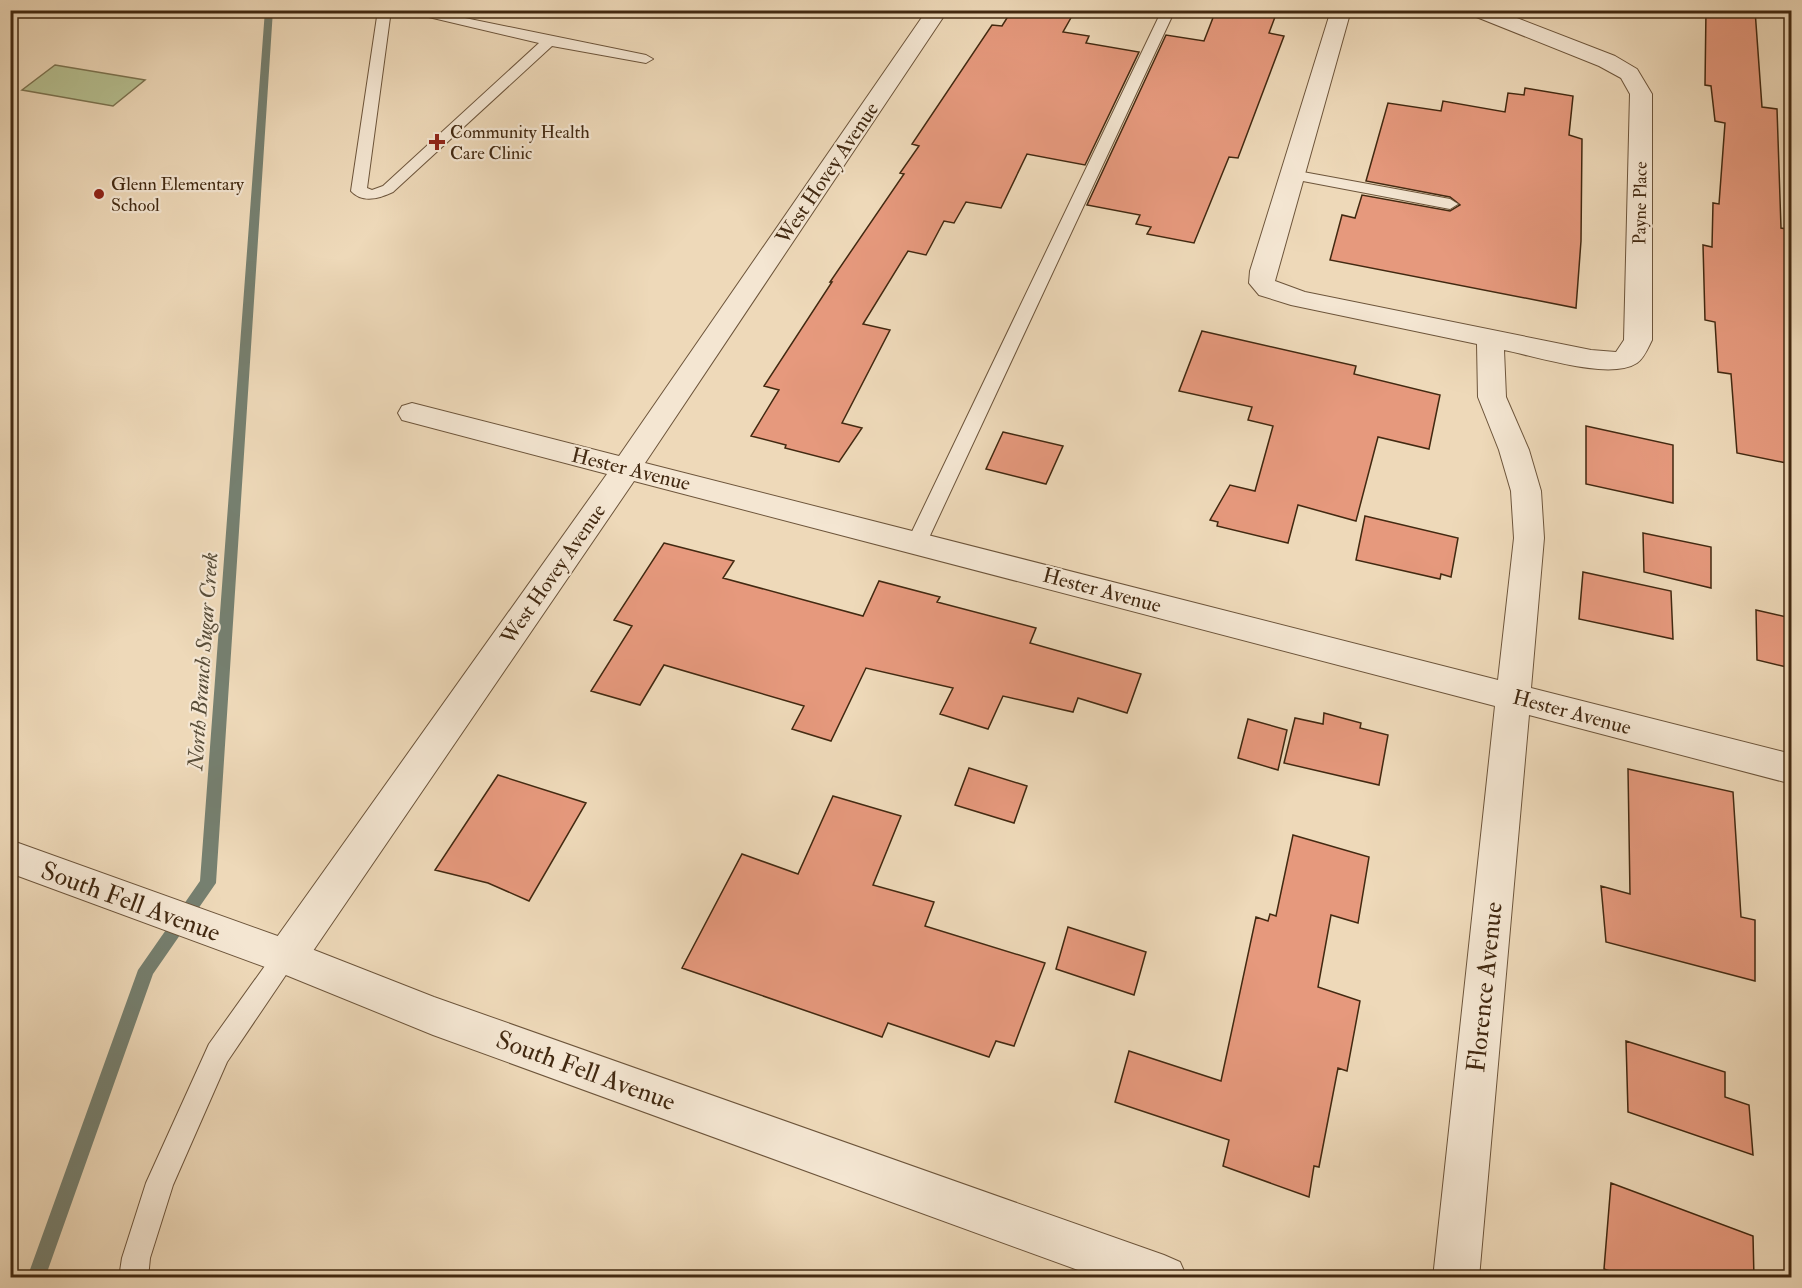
<svg xmlns="http://www.w3.org/2000/svg" width="1802" height="1288" viewBox="0 0 1802 1288" font-family="'IM FELL Double Pica',serif">
<style>
.green{fill:#b6c091;stroke:#7c7451;stroke-width:1.5}
.lines{fill:none;stroke-linecap:round;stroke-linejoin:round}
.stream{fill:#768070;fill-rule:evenodd}
.building{fill:#e6997d;stroke:#422911;stroke-width:1.5}
.service-casing{stroke:#6d553b;stroke-width:2}
.minor-casing{stroke:#6d553b;stroke-width:2}
.tertiary-casing{stroke:#6d553b;stroke-width:2}
.service{fill:#f4e6d2;fill-rule:evenodd}
.minor{fill:#f4e6d2;fill-rule:evenodd}
.tertiary{fill:#f4e6d2;fill-rule:evenodd}
.poi-dot{fill:#8f2418;stroke:#f4e6d2;stroke-width:2}
.labels{text-anchor:middle;stroke-width:4.5;stroke-linejoin:round;paint-order:stroke}
.far-poi-label{font-size:18px;fill:#422911;stroke:#f4e6d2;text-anchor:start}
.far-street-label{font-size:18px;fill:#422911;stroke:#f4e6d2}
.street-label{font-size:21px;fill:#422911;stroke:#f4e6d2}
.water-label{font-size:22px;font-style:italic;fill:#584d39;stroke:#f4e6d2}
.near-street-label{font-size:26px;fill:#422911;stroke:#f4e6d2}
</style>
<rect width="100%" height="100%" fill="#eed9b9"/>
<filter id="stains"><feTurbulence type="fractalNoise" baseFrequency=".00333" numOctaves="4"/><feColorMatrix values="0 0 0 0 .2 0 0 0 0 .09 0 0 0 0 .02 0 0 0 .5 -.17"/></filter>
<radialGradient id="worn" r=".72"><stop offset=".6" stop-color="#630" stop-opacity="0"/><stop offset="1" stop-color="#630" stop-opacity=".3"/></radialGradient>
<!-- green -->
<path class="green" d="M55,65L145,80L113,106L22,90Z"/>
<g class="lines">
<!-- stream -->
<path class="stream" d="M265,10H273L216,883L153,974L45,1278H27L138,970L200,881Z"/>
</g>
<!-- building -->
<path class="building" d="M1012,10H1064L1062,15L1072,16L1063,32L1089,36L1086,43L1139,52L1085,165L1027,154L1001,208L966,202L954,223L944,221L926,255L908,251L863,324L890,330L842,423L862,428L839,462L785,448L786,445L751,436L779,390L764,386L832,282H830L904,174L900,173L919,146L912,144L992,25L1002,26Z
M1216,10H1269L1266,16L1275,17L1269,33L1284,36L1238,158L1229,157L1194,243L1147,234L1151,227L1136,224L1140,215L1087,205L1166,35L1204,41Z
M1706,10H1755L1762,107L1777,109L1781,228L1787,229L1788,262H1791V464L1737,453L1731,374L1718,372L1715,322L1705,320L1703,245L1712,247L1713,203L1719,204L1725,123L1715,121L1711,86L1705,85Z
M1525,88L1573,96L1569,135L1582,139L1581,241L1576,308L1330,260L1342,215L1355,218L1362,195L1450,211L1460,205L1450,197L1366,181L1388,103L1441,111L1443,101L1505,112L1508,93L1524,95Z
M1202,331L1356,366L1354,374L1440,395L1429,449L1378,437L1356,521L1298,505L1288,543L1217,526L1218,522L1210,520L1230,485L1255,491L1273,426L1248,420L1252,407L1179,391Z
M1586,426L1673,445V503L1586,484Z
M1003,432L1063,446L1046,484L986,469Z
M1365,516L1458,538L1451,577L1441,574L1440,579L1356,560Z
M1643,533L1711,547V588L1644,572Z
M664,543L734,561L723,578L863,616L879,581L940,597L937,602L1036,628L1030,643L1141,674L1127,713L1078,698L1073,712L1003,696L988,729L940,714L953,688L866,668L831,741L792,729L804,706L664,665L640,705L591,691L632,626L614,620Z
M1583,572L1671,591L1673,639L1579,619Z
M1756,610L1791,618V668L1757,660Z
M1324,713L1361,723L1360,728L1388,735L1379,785L1284,763L1295,718L1323,724Z
M1248,719L1287,730L1278,770L1238,758Z
M969,768L1027,786L1014,823L955,805Z
M1628,769L1733,792L1741,917L1755,920V981L1606,942L1601,886L1630,894Z
M498,775L586,803L529,901L488,883L435,870Z
M833,796L901,816L873,885L934,902L925,926L1045,963L1014,1046L996,1041L989,1057L888,1023L882,1037L682,968L742,854L798,874Z
M1293,835L1369,857L1358,923L1331,915L1318,987L1360,1001L1347,1071L1338,1068L1319,1167L1314,1166L1309,1197L1223,1166L1229,1140L1115,1102L1129,1051L1221,1081L1256,917L1268,921L1270,914L1276,916Z
M1068,927L1146,952L1134,995L1056,969Z
M1626,1041L1725,1072V1097L1749,1105L1753,1155L1628,1112Z
M1611,1183L1753,1236L1754,1278H1629L1604,1269Z"/>
<g class="lines">
<!-- service casing -->
<g class="service-casing">
<path id="service" d="M378,10H391L367,188L372,190L383,186L539,43L399,10H426L646,55L653,59L646,63L552,46L393,192C380,198 363,204 351,191Z
M1162,10H1175L927,542L924,547L917,549L910,547L907,542Z
M1292,170L1450,199L1458,204L1450,209L1287,178L1284,175L1287,172Z
M286,946L295,949L298,957L227,1062L173,1185L150,1258L148,1278H119L122,1258L146,1183L209,1044L277,949Z"/>
</g>
<!-- minor casing -->
<g class="minor-casing">
<path id="minor" d="M927,10H948L645,463L1498,680L1514,538L1511,491L1499,450L1478,397L1477,344L1291,305L1259,295L1249,283L1250,271L1331,10H1351L1275,281L1305,292L1591,350L1616,352L1624,340L1630,94L1621,78L1599,66L1469,14L1466,10H1496L1615,56L1637,69L1652,94V340C1648,348 1644,358 1637,363C1610,381 1535,356 1504,350L1506,397L1529,450L1541,491L1544,538L1531,688L1792,754V784L1529,715L1479,1278H1433L1495,706L634,481L300,970L286,975L272,970L266,957L272,944L607,474L402,420L398,413L402,406L412,403L619,456Z"/>
</g>
<!-- tertiary casing -->
<g class="tertiary-casing">
<path id="tertiary" d="M10,840L286,939L434,997L1164,1255L1180,1262L1187,1278H1100L433,1035L276,971L10,873Z"/>
</g>
<!-- service -->
<use href="#service" class="service"/>
<!-- minor -->
<use href="#minor" class="minor"/>
<!-- tertiary -->
<use href="#tertiary" class="tertiary"/>
</g>
<!-- markers -->
<g class="poi-dot">
<path d="M434 133h6v6h6v6h-6v6h-6v-6h-6v-6h6z"/>
<circle cx="99" cy="194" r="6"/>
</g>
<g class="labels">
<!-- far-poi labels -->
<g class="far-poi-label">
<text x="450" y="138">Community Health<tspan x="450" dy="21">Care Clinic</tspan></text>
<text x="111" y="190">Glenn Elementary<tspan x="111" dy="21">School</tspan></text>
</g>
<!-- far-street labels -->
<g class="far-street-label">
<text transform="translate(1640 203) rotate(-89)" y="6">Payne Place</text>
</g>
<!-- street labels -->
<g class="street-label">
<text transform="translate(827 173) rotate(-56)" y="7">West Hovey Avenue</text>
<text transform="translate(631 469) rotate(14)" y="7">Hester Avenue</text>
<text transform="translate(553 574) rotate(-55)" y="7">West Hovey Avenue</text>
<text transform="translate(1102 590) rotate(15)" y="7">Hester Avenue</text>
<text transform="translate(1572 712) rotate(15)" y="7">Hester Avenue</text>
</g>
<!-- water labels -->
<g class="water-label">
<text transform="translate(202 661) rotate(-86)" y="8">North Branch Sugar Creek</text>
</g>
<!-- near-street labels -->
<g class="near-street-label">
<text transform="translate(131 901) rotate(20)" y="9">South Fell Avenue</text>
<text transform="translate(1484 987) rotate(-84)" y="9">Florence Avenue</text>
<text transform="translate(586 1070) rotate(20)" y="9">South Fell Avenue</text>
</g>
</g>
<!-- margin -->
<rect width="1802" height="1288" fill="none" stroke="#eed9b9" stroke-width="36"/>
<rect x="12" y="12" width="1778" height="1264" fill="none" stroke="#422911" stroke-width="3"/>
<rect x="18" y="18" width="1766" height="1252" fill="none" stroke="#422911" stroke-width="1.5"/>
<rect width="100%" height="100%" filter="url(#stains)"/>
<rect width="100%" height="100%" fill="url(#worn)"/>
</svg>
